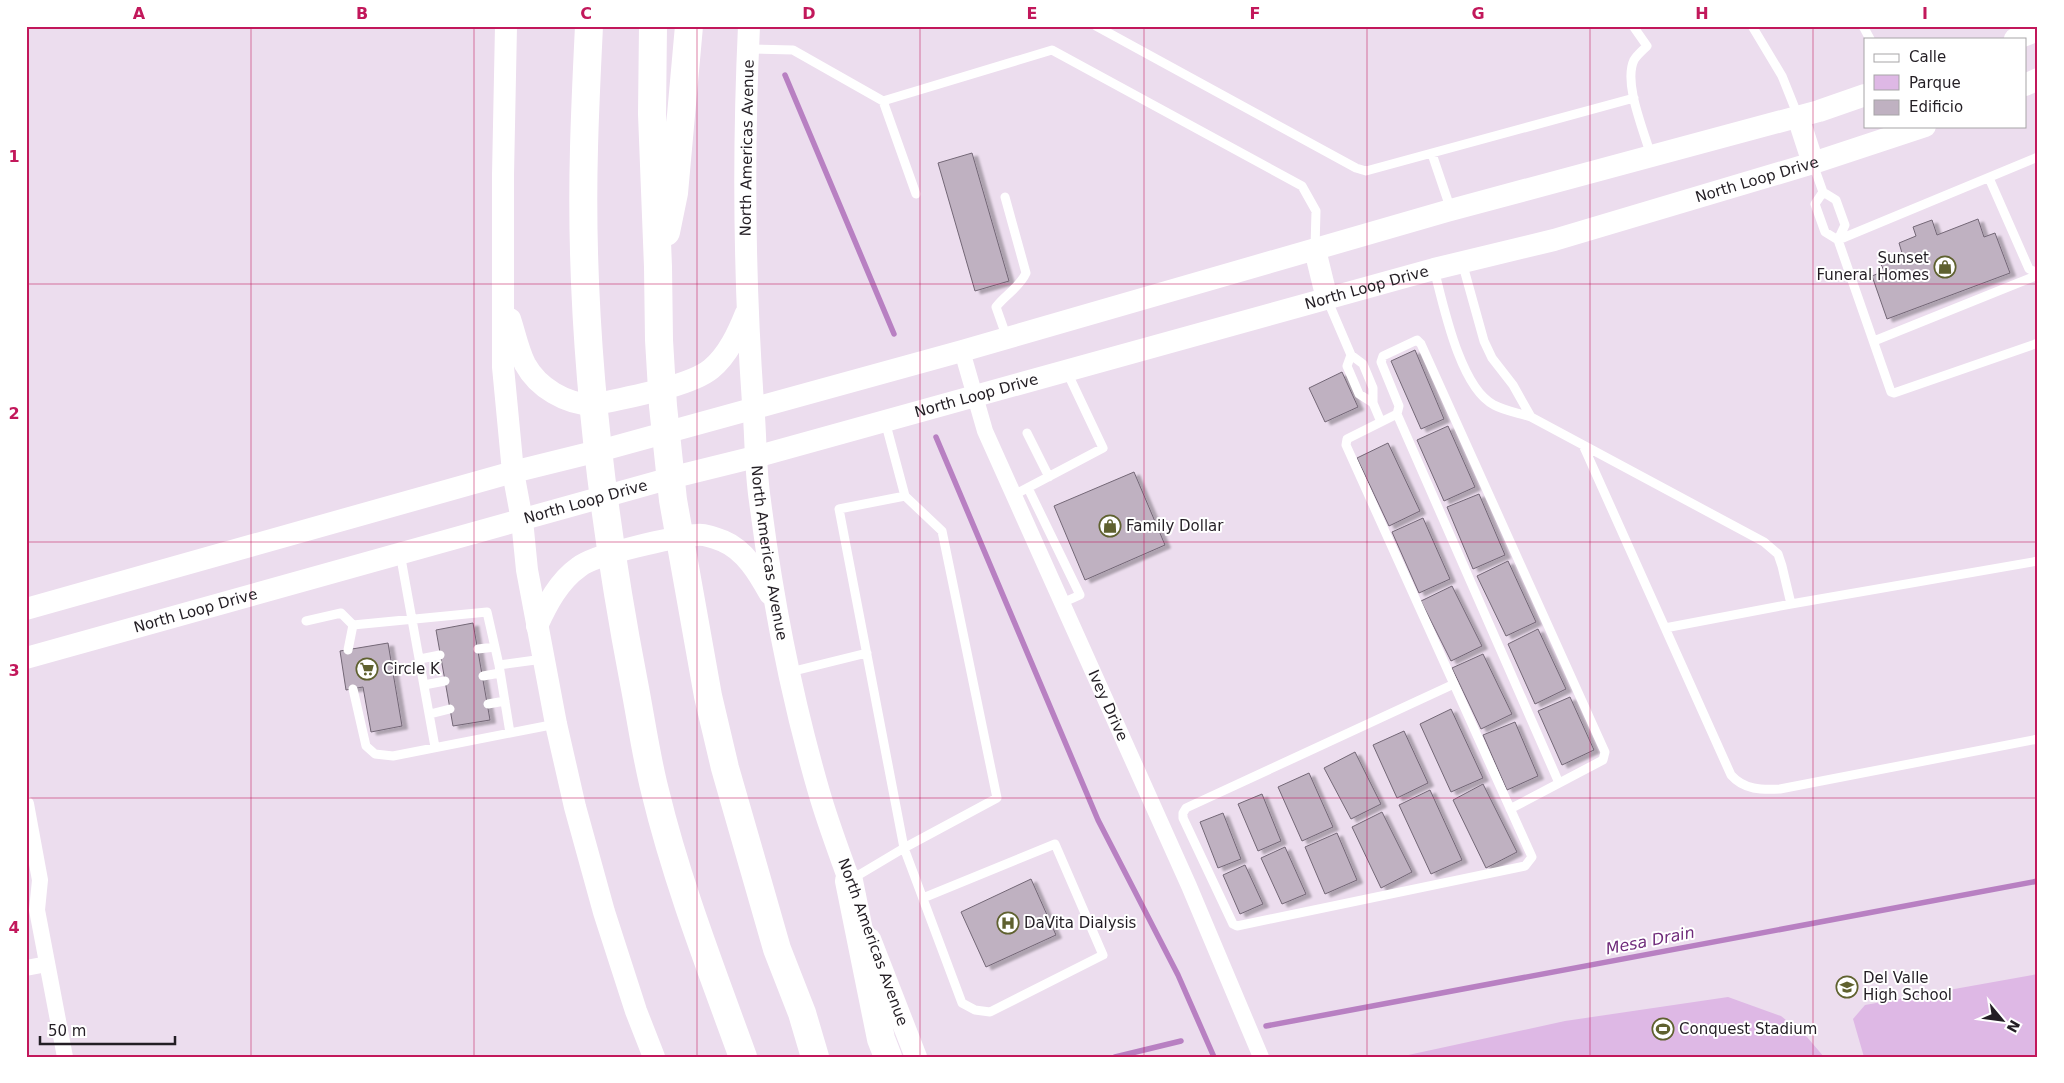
<svg xmlns="http://www.w3.org/2000/svg" width="2064" height="1083" viewBox="0 0 2064 1083" font-family="'DejaVu Sans',sans-serif">
<style>
.green{fill:#deb8e5}
.lines{fill:none;stroke-linecap:round;stroke-linejoin:round}
.stream{stroke:#b880c2;stroke-width:5.5}
.building{fill:#bfb1c1;stroke:#736776;filter:url(#shadow)}
.service{stroke:#fff;stroke-width:9}
.minor{stroke:#fff;stroke-width:16}
.secondary{stroke:#fff;stroke-width:22}
.motorway{stroke:#fff;stroke-width:28}
.grid{fill:none;stroke:#c2185b;stroke-width:1;stroke-opacity:0.55}
.labels{text-anchor:middle;stroke-width:4;stroke-linejoin:round;paint-order:stroke}
.street-label{font-size:15px;fill:#231e24;stroke:#fff}
.poi-label{font-size:15px;fill:#231e24;stroke:#fff;text-anchor:start}
.water-label{font-size:16px;font-style:italic;fill:#702c7b;stroke:#fff}
.neatline{fill:none;stroke:#c2185b;stroke-width:2}
.grid-label{font-size:16px;text-anchor:middle;font-weight:bold;fill:#c2185b}
</style>
<defs>
<filter id="shadow"><feDropShadow dx="5.5" dy="3" stdDeviation="1" flood-color="#0004"/></filter>
</defs>
<rect width="100%" height="100%" fill="#ecddee"/>
<!-- green -->
<path class="green" d="M2038,974V1057H1864L1853,1019L1865,1005Z
M1728,997L1781,1016L1807,1037L1824,1057H1399L1565,1021Z"/>
<g class="lines">
<!-- stream -->
<path class="stream" d="M785,75L894,334
M936,437L1098,820L1178,975L1214,1057
M1266,1026L2038,881
M1115,1057L1181,1041"/>
</g>
<!-- building -->
<path class="building" d="M972,153L1009,281L975,291L938,163Z
M1978,219L1984,237L1995,233L2010,273L1887,319L1872,276L1884,271L1880,262L1902,253L1899,243L1916,236L1913,227L1932,220L1937,235Z
M1415,350L1444,419L1421,429L1391,361Z
M1342,372L1358,407L1325,422L1309,388Z
M1448,426L1475,487L1444,501L1417,440Z
M1388,443L1420,511L1389,526L1357,458Z
M1134,472L1165,545L1085,580L1054,506Z
M1479,494L1505,555L1473,569L1447,507Z
M1423,518L1450,579L1419,593L1392,532Z
M1508,561L1536,622L1506,636L1477,576Z
M1452,586L1482,646L1451,661L1421,601Z
M473,623L490,720L453,726L436,630Z
M1538,629L1566,689L1535,704L1508,644Z
M388,643L402,726L371,732L363,687L346,690L340,651Z
M1483,654L1512,714L1481,729L1452,668Z
M1570,697L1594,750L1562,765L1538,711Z
M1451,709L1483,778L1451,792L1420,724Z
M1515,722L1538,776L1507,790L1483,735Z
M1404,731L1428,783L1397,798L1373,745Z
M1355,752L1381,804L1351,819L1324,768Z
M1309,773L1333,827L1302,841L1278,787Z
M1483,784L1517,852L1486,868L1453,800Z
M1430,790L1462,860L1431,874L1399,805Z
M1262,794L1281,841L1258,851L1238,804Z
M1382,812L1412,872L1381,888L1352,827Z
M1223,813L1241,859L1218,868L1200,822Z
M1337,833L1357,880L1325,894L1305,847Z
M1285,847L1306,894L1282,904L1261,858Z
M1245,865L1263,904L1240,914L1223,875Z
M1031,879L1056,935L986,967L961,912Z"/>
<g class="lines">
<!-- service -->
<path class="service" d="M1096,26L1356,168L1366,171L1634,98
M1633,26L1647,46C1643,50 1637,55 1634,60C1623,83 1644,131 1651,156
M1752,26L1782,76L1798,116
M1863,26L1870,39
M749,49L793,50L883,101L916,194
M883,101L1052,50L1302,186L1316,211L1315,248
M1432,154L1451,210
M2038,157L1838,240L1891,392L1894,393L2038,343
M1813,164L1823,192L1836,200L1845,225L1838,240L1825,232L1815,204L1823,192
M1989,178L2029,269L2038,273
M1005,197L1026,273C1020,287 1005,295 996,307L1007,338
M1434,269C1443,304 1460,388 1494,405C1505,411 1519,413 1531,417L1513,385L1492,358L1484,341L1462,262
M1327,299L1351,355L1363,364L1373,388V403L1359,394L1347,366L1351,355
M1874,341L2038,275
M1373,403L1381,422L1347,439L1346,445L1532,857L1525,866L1237,926L1233,924L1183,818V813L1186,808L1454,684
M1397,414L1399,406L1381,362L1383,356L1417,340L1421,344L1605,752L1603,760L1510,809
M1531,417L1764,542L1778,554L1782,566L1791,604
M885,421L905,496L839,509L904,848L997,798L942,531L905,496
M1381,422L1397,414L1559,783
M1027,433L1049,477
M1583,445L1731,775C1744,790 1762,790 1780,789L2038,739
M1028,488L1080,595L1062,603
M1014,495L1103,448L1067,372
M400,553L435,747
M306,621L341,613L353,625
M353,625L487,612L499,665L543,659
M1665,628L1791,604L2038,561
M478,649L495,647
M348,650L353,625
M420,659L440,655
M499,665L510,733
M790,672L867,653
M483,676L500,673
M424,685L445,681
M353,689L366,746L375,754L393,756L556,724
M488,704L505,701
M430,714L450,709
M852,879L904,848L962,1003L975,1010L990,1012L1103,955L1055,844L923,898"/>
<!-- minor -->
<g class="minor">
<path id="s1" d="M962,351L985,431L1189,886L1261,1057"/>
<path d="M26,804L40,880L37,910L65,1057"/>
<path d="M26,968L47,964"/>
</g>
<!-- secondary -->
<g class="secondary">
<path d="M506,26L503,175V367L513,472L522,520L527,570L556,724L575,807L604,912L636,1011L654,1057"/>
<path id="s2" d="M749,26C743,153 744,276 753,403C756,436 755,468 760,501C772,597 792,699 819,792C829,827 843,862 855,897"/>
<path d="M2015,39L2038,30"/>
<path d="M2025,85L2038,79"/>
<path d="M1798,117L1813,163"/>
<path d="M1315,250L1327,299"/>
<path d="M510,319C515,334 518,350 525,364C538,388 566,404 593,405C623,398 689,387 711,369C728,355 738,333 746,313"/>
<path d="M26,609L513,472L610,448L962,351L1447,211L1819,111L1865,95"/>
<path d="M537,626C547,604 559,581 579,567C595,554 674,537 697,535C705,534 715,538 723,541C745,550 759,574 770,594"/>
<path id="s3" d="M26,658L678,476L755,457L1434,269L1554,240L1813,163L1925,126"/>
<path d="M870,939L916,1057"/>
</g>
<!-- motorway -->
<path class="motorway" d="M589,26C587,67 585,107 584,148C579,327 600,507 634,683C641,719 646,756 655,791C677,882 711,969 743,1057
M653,26L652,114L658,267L659,340L663,406L673,500L708,696L725,768L777,949L802,1013L815,1057
M666,232L674,193L689,26
M849,881L881,1039L888,1057"/>
</g>
<!-- grid -->
<path class="grid" d="M251,26V1057M474,26V1057M697,26V1057M920,26V1057M1144,26V1057M1367,26V1057M1590,26V1057M1813,26V1057M26,284H2038M26,542H2038M26,798H2038"/>
<!-- icons -->
<defs>
<g id="shop-ring" transform="scale(1.125)"><circle r="9.5" fill="#fff" stroke="#5f612f" stroke-width="1.5"/><path d="M-5-2.5h2.3a2.7 3.5 0 0 1 5.4 0H5L5.5 6h-11ZM-1.5-2.5h3a1.5 2.3 0 0 0-3 0Z" fill="#5f612f"/></g>
<g id="supermarket-ring" transform="scale(1.125)"><circle r="9.5" fill="#fff" stroke="#5f612f" stroke-width="1.5"/><path d="M-6-5.5h2.5l.6 2H6L4.5 2H-2.5L-4.4-4H-6ZM-1.5 3.2a1.3 1.3 0 1 0 .1 0ZM3 3.2a1.3 1.3 0 1 0 .1 0Z" fill="#5f612f"/></g>
<g id="hospital-ring" transform="scale(1.125)"><circle r="9.5" fill="#fff" stroke="#5f612f" stroke-width="1.5"/><path d="M-5-5h3v3.5h4V-5h3V5h-3V1.5h-4V5h-3Z" fill="#5f612f"/></g>
<g id="school-ring" transform="scale(1.125)"><circle r="9.5" fill="#fff" stroke="#5f612f" stroke-width="1.5"/><path d="M0-5L7-2L0 1L-7-2ZM-4 1L0 2.5L4 1V4Q0 6-4 4Z" fill="#5f612f"/></g>
<g id="stadium-ring" transform="scale(1.125)"><circle r="9.5" fill="#fff" stroke="#5f612f" stroke-width="1.5"/><path d="M0-5a6.5 5 0 1 0 0 10a6.5 5 0 1 0 0-10ZM-3.5-1.8h7v3.6h-7Z" fill="#5f612f"/></g>
</defs>
<g fill-rule="evenodd">
<use href="#shop-ring" x="1945" y="267"/>
<use href="#shop-ring" x="1110" y="526"/>
<use href="#supermarket-ring" x="367" y="669"/>
<use href="#hospital-ring" x="1008" y="923"/>
<use href="#school-ring" x="1847" y="987"/>
<use href="#stadium-ring" x="1663" y="1029"/>
</g>
<g class="labels">
<!-- street labels -->
<g class="street-label">
<text transform="translate(747 148) rotate(-89)" y="5">North Americas Avenue</text>
<text dy="5" stroke="none"><textPath href="#s3" startOffset="1796">North Loop Drive</textPath></text>
<text dy="5" stroke="none"><textPath href="#s3" startOffset="1391">North Loop Drive</textPath></text>
<text dy="5" stroke="none"><textPath href="#s3" startOffset="986">North Loop Drive</textPath></text>
<text dy="5" stroke="none"><textPath href="#s3" startOffset="581">North Loop Drive</textPath></text>
<text dy="5" stroke="none"><textPath href="#s2" startOffset="528">North Americas Avenue</textPath></text>
<text dy="5" stroke="none"><textPath href="#s3" startOffset="176">North Loop Drive</textPath></text>
<text dy="5" stroke="none"><textPath href="#s1" startOffset="384">Ivey Drive</textPath></text>
<text transform="translate(873 942) rotate(70)" y="5">North Americas Avenue</text>
</g>
<!-- poi labels -->
<g class="poi-label">
<text x="1929" y="263" text-anchor="end">Sunset<tspan x="1929" dy="17">Funeral Homes</tspan></text>
<text x="1126" y="531">Family Dollar</text>
<text x="383" y="674">Circle K</text>
<text x="1024" y="928">DaVita Dialysis</text>
<text x="1863" y="983">Del Valle<tspan x="1863" dy="17">High School</tspan></text>
<text x="1679" y="1034">Conquest Stadium</text>
</g>
<!-- water labels -->
<g class="water-label">
<text transform="translate(1650 940) rotate(-11)" y="6">Mesa Drain</text>
</g>
</g>
<!-- border -->
<rect width="2064" height="1083" fill="none" stroke="#ffffff" stroke-width="55"/>
<!-- legend -->
<rect x="1864" y="38" width="162" height="90" fill="#ffffff" stroke="#a7a5a7"/>
<rect x="1874" y="54" width="25" height="8" fill="#ffffff" stroke="#a7a5a7"/>
<text x="1909" y="62" font-size="15" fill="#231e24">Calle</text>
<rect x="1874" y="75" width="25" height="15" fill="#deb8e5" stroke="#a7a5a7"/>
<text x="1909" y="88" font-size="15" fill="#231e24">Parque</text>
<rect x="1874" y="100" width="25" height="15" fill="#bfb1c1" stroke="#a7a5a7"/>
<text x="1909" y="112" font-size="15" fill="#231e24">Edificio</text>
<!-- north arrow -->
<g transform="translate(2002 1020) rotate(119)" stroke="#ffffff" stroke-width="4" paint-order="stroke">
<path d="M0-4L9 19L0 12L-9 19Z" fill="#231e24"/>
<text y="-8" font-size="14" font-weight="bold" text-anchor="middle" fill="#231e24">N</text>
</g>
<!-- scale -->
<path d="M40 1036v8h135v-8" fill="none" stroke="#231e24" stroke-width="2.5"/>
<text x="48" y="1036" font-size="15" fill="#231e24" stroke="#ffffff" stroke-width="4" paint-order="stroke">50 m</text>
<rect x="28" y="28" width="2008" height="1028" class="neatline"/>
<g class="grid-label">
<text x="139" y="19">A</text>
<text x="362" y="19">B</text>
<text x="586" y="19">C</text>
<text x="809" y="19">D</text>
<text x="1032" y="19">E</text>
<text x="1255" y="19">F</text>
<text x="1478" y="19">G</text>
<text x="1702" y="19">H</text>
<text x="1925" y="19">I</text>
<text x="14" y="162">1</text>
<text x="14" y="419">2</text>
<text x="14" y="676">3</text>
<text x="14" y="933">4</text>
</g>
</svg>
